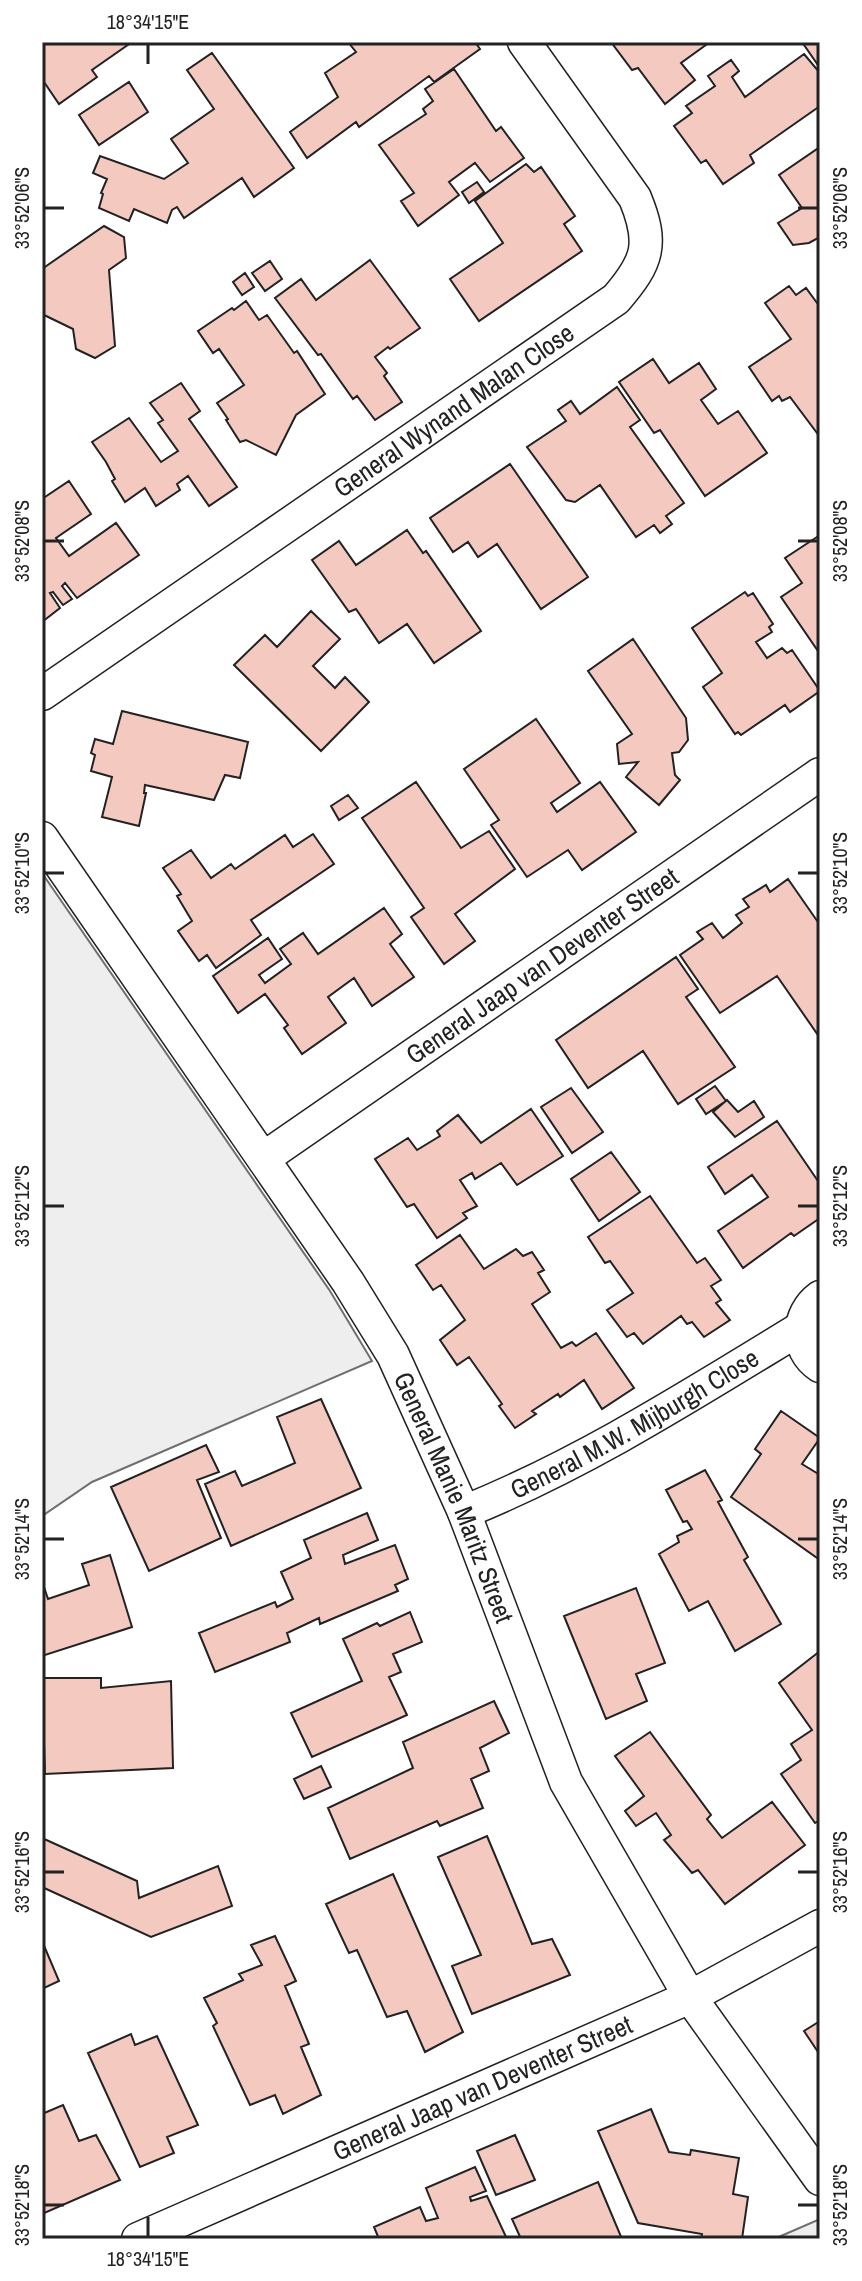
<svg xmlns="http://www.w3.org/2000/svg" width="862" height="2281" viewBox="0 0 862 2281" font-family="'Archivo Narrow',sans-serif">
<style>
.green{fill:#eee;stroke:#6f6f6f;stroke-width:2}
.building{fill:#f3c9c0;stroke:#222;stroke-width:2}
.lines{fill:none;stroke-linecap:round;stroke-linejoin:round}
.street-casing{stroke:#222;stroke-width:35}
.street{stroke:#fff;stroke-width:32}
.ticks{fill:none;stroke:#222;stroke-width:3}
.labels{text-anchor:middle;stroke-width:6;stroke-linejoin:round;paint-order:stroke}
.street-label{font-size:26px;fill:#222;stroke:#fff}
.neatline{fill:none;stroke:#222;stroke-width:3}
.ticks-label{font-size:20px;text-anchor:middle;fill:#222}
</style>
<rect width="100%" height="100%" fill="#fff"/>
<!-- green -->
<path class="green" d="M42,873L330,1291L372,1361L92,1482L42,1516Z
M820,2219V2239H774Z"/>
<!-- building -->
<path class="building" d="M42,42H132L92,70L97,77L59,104L42,79Z
M348,42H475L480,49L434,82L429,76L359,127L356,122L307,158L290,132L338,97L325,73L356,52Z
M611,42H710L681,63L695,80L665,104L638,68L632,70Z
M802,42H820V68Z
M212,53L294,168L254,197L242,178L184,218L177,207L172,210L167,223L134,209L129,221L99,208L103,194L101,193L107,179L93,173L100,156L164,179L188,163L171,139L214,109L187,70Z
M804,54L820,73V106L750,155L754,163L723,184L706,160L701,163L674,126L692,113L686,106L715,86L708,76L731,60L739,71L732,77L745,97Z
M454,69L496,131L501,127L524,158L490,182L475,163L449,182L459,195L418,226L401,201L414,193L379,145L426,114L423,109L433,101L425,89Z
M129,82L148,112L99,145L79,115Z
M820,147V237L809,243L793,245L778,223L802,208L779,175Z
M526,164L534,172L541,167L575,216L564,224L582,251L479,321L450,279L503,243L475,201Z
M477,182L484,192L469,203L462,192Z
M104,226L124,237L126,258L109,270L115,346L95,358L76,349L73,329L42,314V269Z
M370,260L420,328L390,349L388,347L375,357L387,373L384,376L402,402L375,420L357,396L353,399L321,354L318,355L275,298L301,279L316,300Z
M270,261L282,279L265,291L252,273Z
M245,273L254,287L242,295L233,282Z
M789,286L796,295L806,288L820,307V437L790,397L782,401L779,396L772,401L749,367L791,339L765,303Z
M246,301L259,320L267,315L294,353L297,351L325,394L296,415L276,455L246,440L240,442L226,420L228,419L217,403L244,385L219,349L213,353L198,331L232,308L234,310Z
M653,359L669,383L699,363L716,389L701,400L718,424L738,411L767,453L705,496L660,430L654,433L619,382Z
M181,383L200,411L189,419L237,487L209,506L188,476L177,484L180,490L156,506L145,488L125,502L112,481L115,479L106,462L92,442L129,418L161,462L178,451L158,423L163,420L150,403Z
M617,387L640,420L630,427L684,503L666,516L672,524L660,533L654,525L636,537L600,485L575,502L566,500L527,447L566,421L558,410L571,401L580,414Z
M510,464L588,577L541,609L497,544L478,557L468,542L453,552L430,518Z
M69,481L91,514L56,538L69,556L116,523L139,555L77,598L65,583L62,586L72,599L63,605L53,592L50,593L60,608L42,622V499Z
M407,530L423,553L426,551L481,631L434,663L407,624L379,643L356,609L349,612L312,560L339,541L356,565Z
M820,535V654L781,597L802,583L785,558Z
M745,592L748,596L753,593L773,624L769,627L772,632L756,642L767,658L782,648L787,653L792,650L820,691L790,712L785,705L741,735L738,732L735,734L703,687L722,673L692,628Z
M311,611L340,639L313,666L335,688L345,677L369,702L321,751L234,665L265,635L277,647Z
M633,639L686,718L688,740L679,752L672,753L675,775L680,780L659,805L626,777L638,762L619,764L617,744L632,734L588,671Z
M122,711L248,742L240,778L225,775L214,800L145,785L144,793H146L139,826L102,817L112,777L91,771L95,755L91,753L95,739L113,744Z
M536,719L580,783L551,803L557,812L600,782L636,832L582,870L568,850L527,877L491,825L499,820L464,769Z
M416,782L461,848L489,831L515,869L455,914L475,941L444,964L411,917L424,908L362,818Z
M348,795L358,808L339,820L331,806Z
M313,834L334,864L251,920L261,935L216,968L207,955L199,961L178,931L192,921L177,896L181,894L163,868L191,850L211,878L231,864L235,869L285,835L293,847Z
M788,879L820,925V1038L777,976L720,1013L680,955L703,939L697,932L712,923L723,938L742,923L736,915L749,907L743,899L766,885L770,892Z
M384,908L402,934L390,944L414,977L372,1006L354,978L328,997L346,1023L302,1054L284,1028L288,1025L265,994L238,1013L213,976L268,938L282,959L259,975L265,983L291,964L280,949L303,933L318,954Z
M676,957L698,989L686,997L735,1067L678,1104L643,1051L588,1088L556,1040Z
M715,1086L726,1101L706,1114L696,1099Z
M571,1088L603,1132L572,1153L541,1107Z
M727,1100L738,1112L754,1101L764,1117L735,1137L713,1112Z
M531,1109L563,1156L517,1185L501,1163L475,1179L472,1173L460,1180L477,1206L463,1213L467,1218L437,1238L414,1204L407,1207L375,1159L408,1138L417,1150L440,1136L437,1131L458,1115L481,1143Z
M777,1121L820,1184V1218L794,1236L791,1233L743,1268L718,1231L768,1197L752,1175L725,1194L708,1167Z
M611,1152L640,1192L599,1221L571,1179Z
M650,1196L697,1263L705,1258L721,1280L711,1286L721,1300L716,1303L730,1320L704,1337L692,1322L687,1324L681,1316L643,1344L634,1333L627,1337L607,1310L633,1293L610,1261L605,1263L588,1237Z
M460,1235L484,1269L516,1249L523,1256L532,1252L544,1270L538,1273L550,1292L532,1304L561,1348L572,1342L576,1346L596,1333L634,1388L602,1409L584,1380L560,1397L558,1394L532,1411L536,1414L515,1428L499,1406L502,1404L469,1357L457,1365L440,1340L465,1320L441,1285L433,1290L416,1265Z
M321,1399L361,1488L231,1546L205,1484L235,1471L242,1486L295,1463L277,1417Z
M781,1411L820,1438L802,1464L820,1475V1560L731,1497L761,1454L755,1449Z
M206,1445L219,1472L197,1480L221,1538L149,1571L111,1487Z
M705,1470L722,1500L718,1502L748,1557L744,1560L781,1624L735,1651L708,1601L689,1611L659,1554L679,1542L677,1536L692,1529L687,1521L683,1522L666,1490Z
M367,1513L378,1540L343,1555L345,1564L395,1545L408,1579L395,1585L398,1591L320,1624L319,1618L287,1633L290,1642L215,1672L199,1633L275,1602L277,1607L293,1599L281,1572L311,1558L304,1540Z
M110,1555L132,1627L42,1656V1581L48,1599L89,1585L82,1564Z
M636,1588L665,1663L636,1674L647,1701L606,1719L564,1616Z
M410,1612L422,1642L393,1654L401,1672L389,1677L407,1715L312,1757L291,1713L362,1681L343,1639L377,1623L380,1626Z
M820,1651V1820L815,1823L781,1774L801,1760L791,1744L812,1730L779,1683Z
M42,1678H101V1688L171,1681L173,1768L45,1774Z
M494,1701L509,1733L480,1748L489,1771L471,1779L483,1808L440,1826L437,1821L350,1859L328,1808L413,1768L403,1742Z
M650,1732L711,1815L707,1819L722,1838L772,1802L805,1845L725,1904L698,1870L692,1873L664,1840L671,1835L656,1813L636,1826L625,1811L644,1796L615,1756Z
M321,1766L331,1787L304,1799L294,1779Z
M487,1836L532,1944L552,1939L570,1975L472,2014L452,1966L481,1955L438,1857Z
M42,1838L137,1881L139,1898L218,1866L232,1906L151,1937L42,1887Z
M393,1874L463,2032L425,2052L407,2011L387,2017L357,1950L349,1953L326,1904Z
M275,1936L296,1981L285,1986L309,2044L301,2047L321,2095L283,2114L275,2095L250,2105L213,2026L217,2023L204,1998L243,1980L239,1974L262,1965L251,1945Z
M42,1941L59,1981L42,1989Z
M820,2021V2055L804,2031Z
M131,2034L135,2045L157,2036L198,2125L167,2137L174,2153L140,2167L88,2053Z
M63,2105L79,2141L96,2135L120,2180L42,2214V2114Z
M651,2109L669,2152L690,2155L691,2150L739,2158L733,2194L748,2197L742,2239H701L702,2234L638,2223L598,2131Z
M515,2135L535,2180L496,2195L477,2151Z
M475,2167L486,2191L470,2197L471,2201L487,2196L507,2239H379L374,2227L420,2207L426,2221L438,2218L426,2188Z
M598,2182L622,2239H521L512,2219Z"/>
<g class="lines">
<!-- street casing -->
<g class="street-casing">
<g id="street">
<path id="s1" d="M42,694L616,299C648,262 654,244 635,198L524,42"/>
<path id="s2" d="M42,838L348,1282L393,1355L464,1512L566,1782L690,1997L820,2179"/>
<path id="s3" d="M264,1158L820,774"/>
<path d="M820,1297C797,1314 794,1349 820,1366"/>
<path id="s4" d="M464,1512C583,1464 691,1395 801,1328"/>
<path id="s5" d="M138,2239L690,1997L820,1926"/>
</g>
</g>
<!-- street -->
<use href="#street" class="street"/>
</g>
<!-- ticks -->
<path class="ticks" d="M148,44V64M44,208H64M798,208H818M44,541H64M798,541H818M44,873H64M798,873H818M44,1206H64M798,1206H818M44,1539H64M798,1539H818M44,1872H64M798,1872H818M44,2205H64M798,2205H818M148,2217V2237"/>
<g class="labels">
<!-- street labels -->
<g class="street-label">
<text dy="9" stroke="none"><textPath href="#s1" startOffset="500">General Wynand Malan Close</textPath></text>
<text dy="9" stroke="none"><textPath href="#s3" startOffset="338">General Jaap van Deventer Street</textPath></text>
<text dy="9" stroke="none"><textPath href="#s4" startOffset="192">General M.W. Mijburgh Close</textPath></text>
<text dy="9" stroke="none"><textPath href="#s2" startOffset="780">General Manie Maritz Street</textPath></text>
<text dy="9" stroke="none"><textPath href="#s5" startOffset="376">General Jaap van Deventer Street</textPath></text>
</g>
</g>
<!-- border -->
<rect width="862" height="2281" fill="none" stroke="#ffffff" stroke-width="88"/>
<rect x="44" y="44" width="774" height="2193" class="neatline"/>
<g class="ticks-label">
<text x="148" y="29">18°34'15"E</text>
<text transform="translate(22 208) rotate(-90)" y="7">33°52'06"S</text>
<text transform="translate(840 208) rotate(-90)" y="7">33°52'06"S</text>
<text transform="translate(22 541) rotate(-90)" y="7">33°52'08"S</text>
<text transform="translate(840 541) rotate(-90)" y="7">33°52'08"S</text>
<text transform="translate(22 873) rotate(-90)" y="7">33°52'10"S</text>
<text transform="translate(840 873) rotate(-90)" y="7">33°52'10"S</text>
<text transform="translate(22 1206) rotate(-90)" y="7">33°52'12"S</text>
<text transform="translate(840 1206) rotate(-90)" y="7">33°52'12"S</text>
<text transform="translate(22 1539) rotate(-90)" y="7">33°52'14"S</text>
<text transform="translate(840 1539) rotate(-90)" y="7">33°52'14"S</text>
<text transform="translate(22 1872) rotate(-90)" y="7">33°52'16"S</text>
<text transform="translate(840 1872) rotate(-90)" y="7">33°52'16"S</text>
<text transform="translate(22 2205) rotate(-90)" y="7">33°52'18"S</text>
<text transform="translate(840 2205) rotate(-90)" y="7">33°52'18"S</text>
<text x="148" y="2266">18°34'15"E</text>
</g>
</svg>
